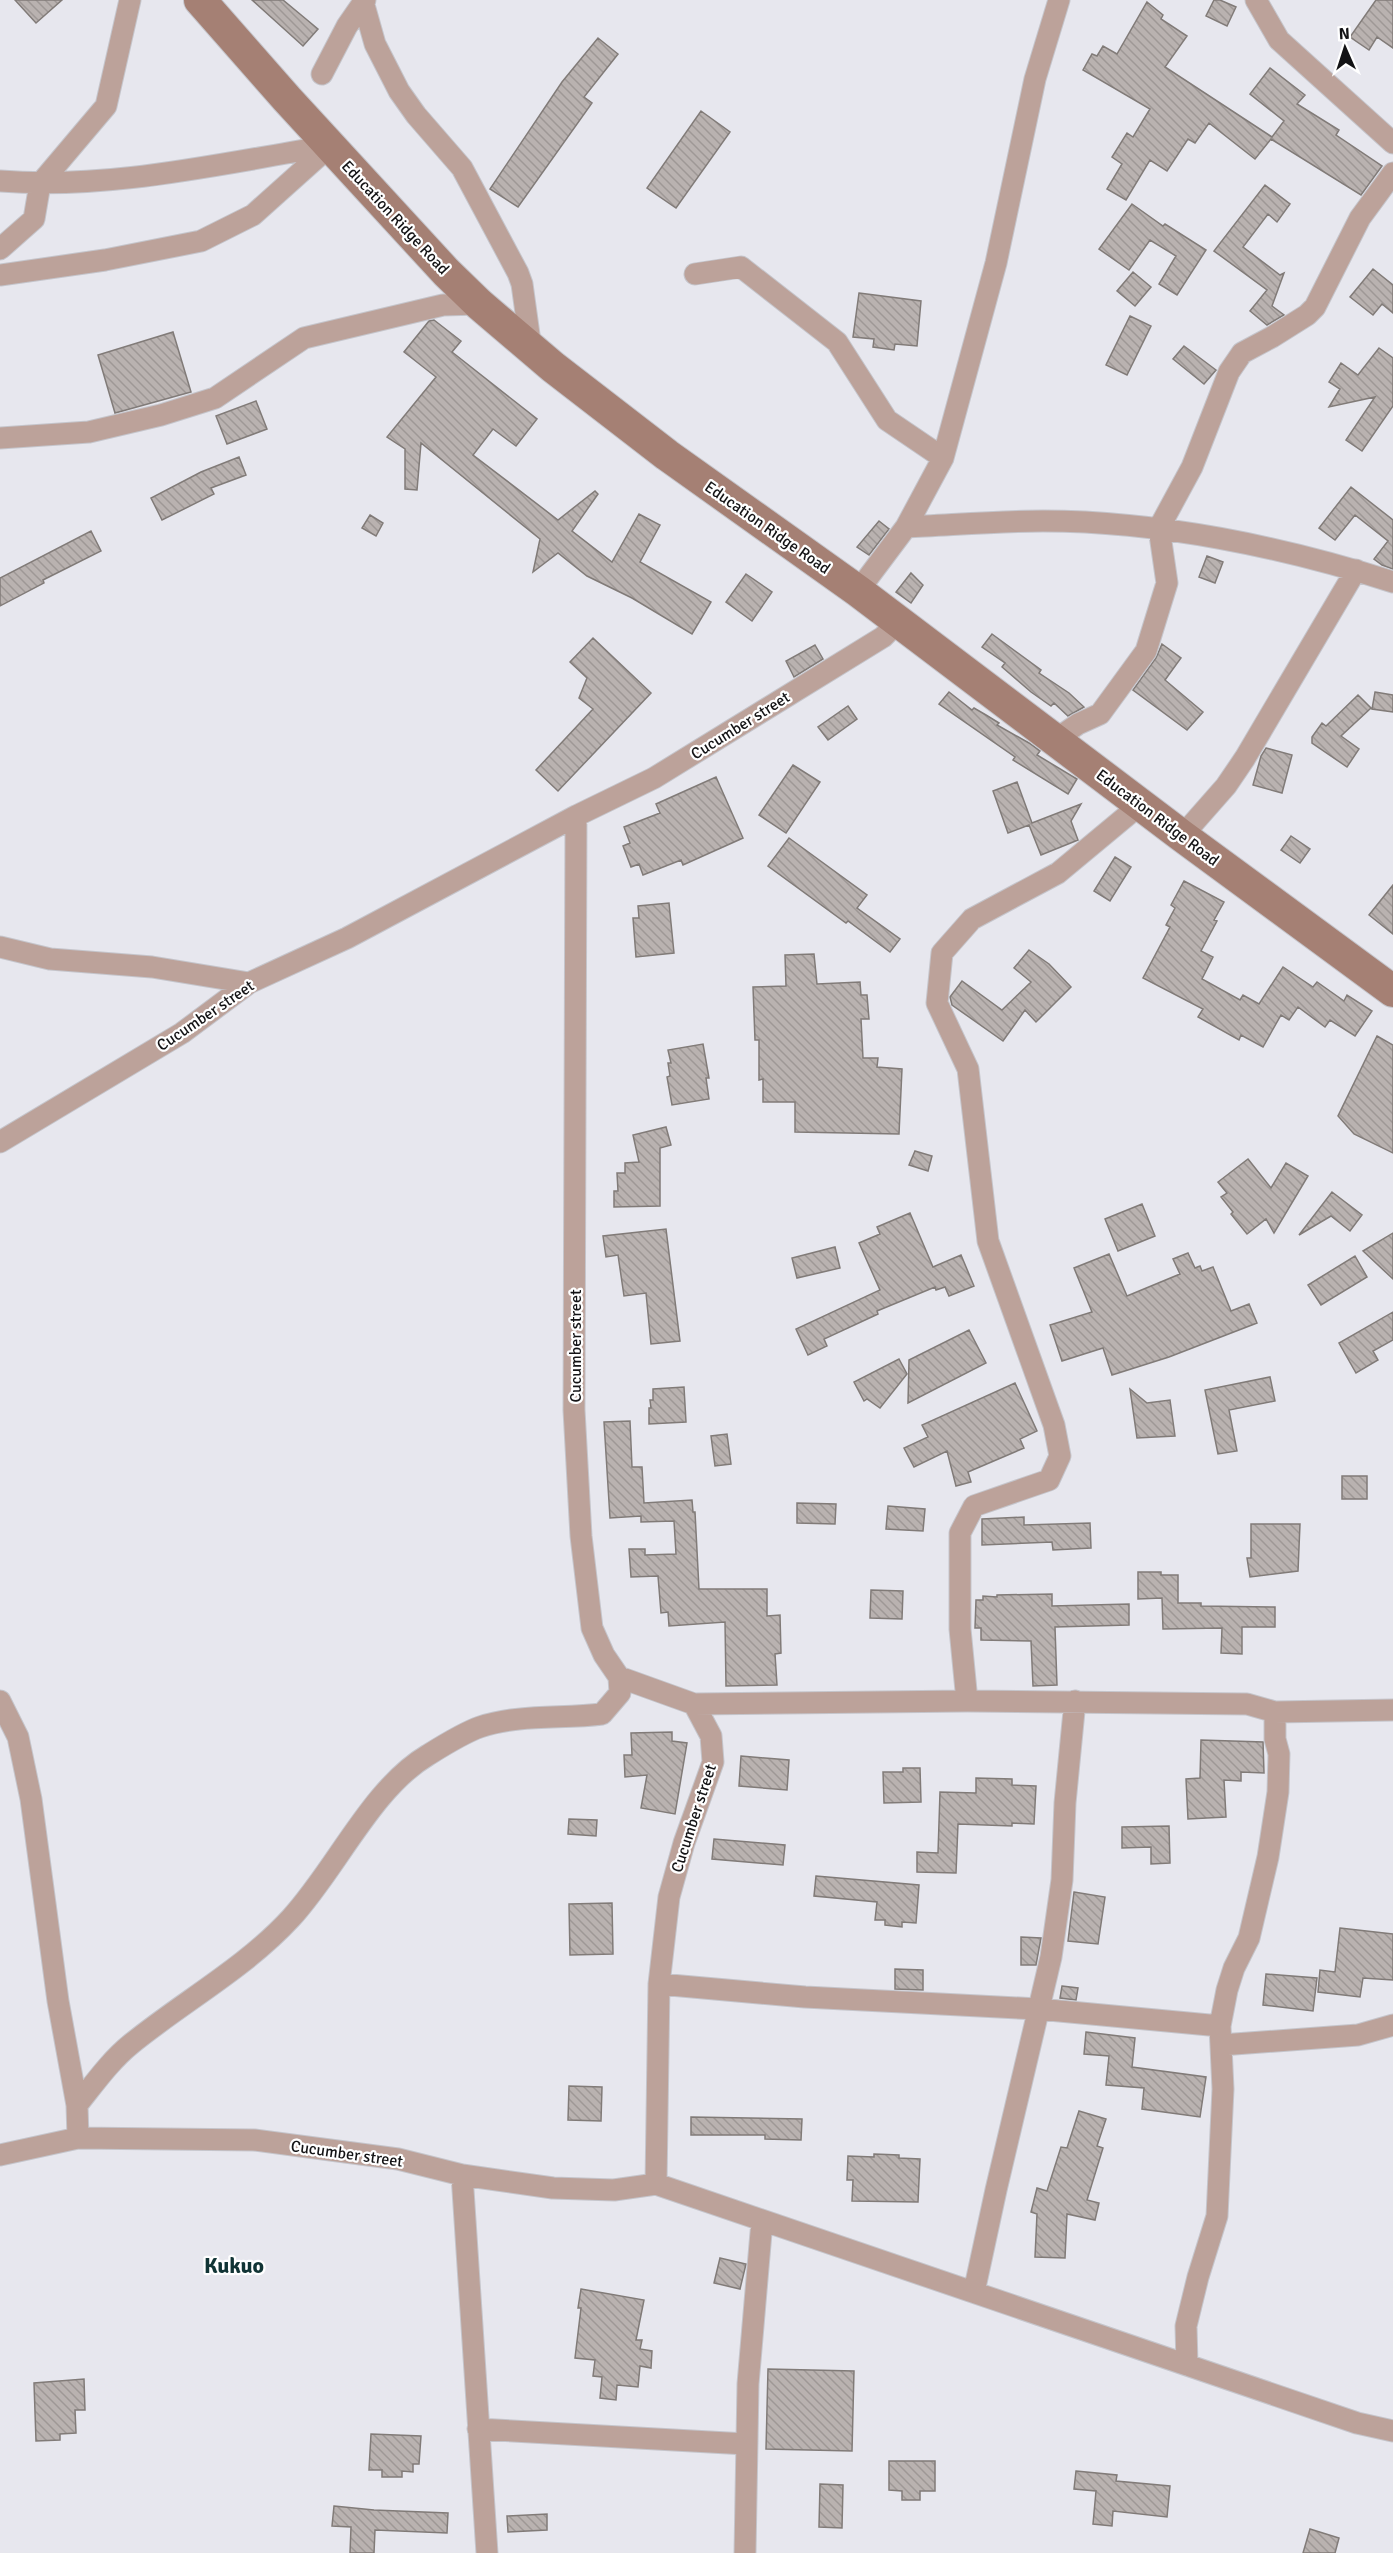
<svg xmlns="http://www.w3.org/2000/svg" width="1393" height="2553" viewBox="0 0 1393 2553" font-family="Signika,sans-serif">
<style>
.building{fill:url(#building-back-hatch);stroke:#817b78;stroke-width:1.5}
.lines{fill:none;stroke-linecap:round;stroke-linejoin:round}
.minor-casing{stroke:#c5c5cb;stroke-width:23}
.secondary-casing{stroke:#c5c5cb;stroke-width:34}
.minor{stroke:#bca29a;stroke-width:21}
.secondary{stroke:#a58074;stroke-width:32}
.labels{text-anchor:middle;stroke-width:4.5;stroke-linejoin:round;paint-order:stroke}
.street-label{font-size:16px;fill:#131315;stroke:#fff}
.district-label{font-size:22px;font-weight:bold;fill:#113435;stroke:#fff}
</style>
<defs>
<pattern id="building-back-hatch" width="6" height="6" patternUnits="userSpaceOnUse" patternTransform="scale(1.5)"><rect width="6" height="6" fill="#b9b2b0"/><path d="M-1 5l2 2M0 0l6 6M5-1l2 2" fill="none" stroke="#9e9896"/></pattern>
</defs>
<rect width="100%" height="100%" fill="#e7e7ee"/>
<!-- building -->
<path class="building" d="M15,0H62L36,23Z
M252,0H283L318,29L303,46Z
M1214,0H1220L1236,7L1227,26L1206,16Z
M1376,0H1393V48L1377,37L1369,50L1350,37Z
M1147,2L1163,15L1161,19L1187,36L1165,67L1272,137L1284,121L1250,94L1270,68L1305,95L1297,104L1339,130L1336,135L1382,166L1361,195L1271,139L1255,159L1209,123L1195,143L1188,139L1167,171L1150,160L1126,200L1107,189L1122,164L1112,157L1127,133L1133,137L1150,109L1083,70L1092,54L1097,56L1103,46L1117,54Z
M598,38L618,54L584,97L592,103L518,207L490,189L562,82Z
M701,111L730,132L676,208L647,188Z
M1265,185L1290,204L1277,222L1268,214L1243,247L1280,275L1284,273L1272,306L1284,315L1267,325L1250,311L1267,290L1214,251Z
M1132,204L1163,226L1165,224L1206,250L1177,295L1159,284L1176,256L1150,240L1129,270L1099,249Z
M1373,269L1393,285V313L1382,304L1373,315L1350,297Z
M1133,272L1151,287L1135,306L1117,291Z
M859,293L921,301L917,346L895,344L894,350L873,347L874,339L853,337Z
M1130,316L1151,326L1127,375L1106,365Z
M434,320L461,341L452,352L537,419L516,446L493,429L473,455L558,520L595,491L598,494L572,531L612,562L639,514L660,525L640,562L711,602L692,634L632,598L587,576L558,553L533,572L540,539L421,443L417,490L405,489V449L387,437L436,377L404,352L429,321Z
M173,332L191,392L115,413L98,355Z
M1184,346L1216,370L1204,384L1173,359Z
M1379,348L1393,358V406L1362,451L1346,440L1375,397L1329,407L1340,389L1329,382L1341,363L1358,375Z
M256,401L267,429L227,444L216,416Z
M239,457L246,475L211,488L214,494L162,520L151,498L201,472Z
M1351,487L1393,520V569L1382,565L1374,559L1388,541L1355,515L1335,540L1319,528Z
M370,515L383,523L376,536L362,528Z
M879,521L889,529L869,555L857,547Z
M91,531L101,551L43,580L44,583L0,606V578Z
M1207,556L1223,562L1215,583L1199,577Z
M911,573L923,585L911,603L896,592Z
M746,574L772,592L752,621L726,602Z
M992,634L1041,670L1039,673L1069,693L1084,707L1068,716L1054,703L1051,706L1031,692L1002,667L1005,663L982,647Z
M593,638L651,693L558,791L536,770L593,709L579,698L587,678L570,662Z
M1162,644L1181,658L1165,680L1203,712L1187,730L1133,690L1156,658Z
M815,645L823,659L794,677L786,661Z
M949,692L972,710L974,708L986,715L999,723L997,725L1029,743L1040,751L1037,755L1077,779L1068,794L1013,760L1015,757L939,704Z
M1375,692L1393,695V712L1372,709Z
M1358,695L1371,708L1341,736L1359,749L1347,767L1312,743V737L1322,723L1326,726Z
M848,706L857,719L828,740L818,727Z
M1266,748L1292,755L1282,793L1253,785L1261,756Z
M793,765L820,782L786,833L759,815Z
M716,777L743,838L683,865L681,860L643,875L639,864L631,867L623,846L630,843L624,827L660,813L656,804Z
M1017,782L1032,823L1081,804L1071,821L1078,840L1041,855L1029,825L1008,833L993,791Z
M1291,836L1310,849L1300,863L1281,850Z
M789,838L867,895L857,908L900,939L890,952L848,921L846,923L768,866Z
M1115,857L1131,867L1110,901L1094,891Z
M1184,881L1224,902L1214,920L1217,921L1201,951L1213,957L1202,979L1240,1000L1243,995L1259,1004L1283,967L1313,987L1317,982L1344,1001L1347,995L1372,1011L1355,1036L1330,1020L1325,1027L1298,1007L1289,1020L1281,1015L1263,1047L1241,1035L1239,1040L1198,1017L1203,1009L1143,978L1170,927L1166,925L1175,908L1171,905Z
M1393,885V934L1369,915Z
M669,903L674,953L636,957L633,918H639L638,906Z
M1029,950L1049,964L1071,987L1036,1022L1025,1010L1003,1041L952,1005L950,997L962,981L1002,1010L1031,982L1014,968Z
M814,954L817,984L860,982L861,995H867L869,1019H861L863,1058H878L877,1067L902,1069L899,1134L795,1132V1102H763V1079L759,1080V1040H755L753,987L786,986L785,955Z
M1377,1036L1393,1045V1153L1354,1134L1338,1116Z
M703,1044L709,1078H706L709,1099L672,1105L667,1077L670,1076L668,1063H671L668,1050Z
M666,1127L671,1145L660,1148V1206L614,1207V1191H618L617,1173H625V1163L639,1162L633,1135Z
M915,1151L932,1156L928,1171L909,1165Z
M1248,1159L1271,1188L1286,1163L1308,1176L1274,1233L1266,1219L1247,1234L1231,1214L1233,1212L1221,1197L1227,1193L1218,1182Z
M1332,1192L1362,1215L1350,1231L1331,1216L1299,1235Z
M1142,1204L1155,1236L1118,1251L1105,1219Z
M910,1213L933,1267L961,1255L974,1286L949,1296L945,1287L936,1290L935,1287L877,1311L878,1314L824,1339L827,1346L808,1355L796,1329L880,1290L859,1243L880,1234L877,1227Z
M666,1229L680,1341L651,1344L646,1293L624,1296L618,1255L606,1257L603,1236Z
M1393,1233V1279L1363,1251Z
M835,1247L840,1268L797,1278L792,1258Z
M1188,1253L1195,1268L1200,1266L1202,1271L1213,1267L1231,1311L1249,1304L1257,1323L1169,1357L1112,1375L1103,1348L1062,1361L1050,1325L1092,1312L1074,1268L1109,1254L1127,1296L1180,1274L1173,1259Z
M1355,1256L1367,1277L1321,1305L1308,1285Z
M1393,1312V1340L1373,1351L1378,1360L1356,1373L1339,1343Z
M969,1330L986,1363L908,1403L909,1360Z
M899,1359L907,1374L880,1408L867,1399L864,1401L854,1382Z
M1270,1377L1275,1401L1229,1410L1237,1451L1218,1454L1205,1390Z
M1015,1383L1037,1431L1020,1439L1024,1448L968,1472L971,1482L956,1486L947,1451L914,1467L904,1448L928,1437L922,1425Z
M684,1387L686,1422L649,1424V1408H651L650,1400H653V1389Z
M1130,1389L1147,1403L1170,1400L1175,1436L1137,1438Z
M630,1421L632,1467H642L644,1503L692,1500L693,1512H695L699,1589H767V1616L780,1615L781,1653L775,1654L777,1685L726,1686L725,1622L669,1626L668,1612L661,1613L658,1576L631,1577L629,1549H645V1555L676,1554L674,1521L641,1522V1516L610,1518L604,1422Z
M727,1434L731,1464L715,1466L711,1436Z
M1342,1476H1367V1499H1342Z
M797,1503L836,1504L835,1524L797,1523Z
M888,1506L925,1509L923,1531L886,1529Z
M1024,1517V1525L1090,1523L1091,1548L1053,1550L1052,1542L982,1545V1519Z
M1251,1524H1300L1298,1571L1250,1577L1247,1558H1251Z
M1138,1572H1161V1575H1178V1603H1201V1606L1275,1607V1627H1242V1654L1221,1653L1222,1628L1163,1629L1162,1598L1138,1599Z
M871,1590L903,1591L902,1619L870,1618Z
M1052,1594V1606L1129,1604V1625L1055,1627L1057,1685L1033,1686L1031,1641L981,1640V1628H975L976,1600H983V1596L997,1597V1595Z
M672,1732V1741L687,1743L675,1814L641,1808L647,1775L625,1777L624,1755H632L631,1733Z
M1201,1740L1263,1742L1264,1773L1241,1772V1781L1224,1780L1226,1817L1188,1819L1186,1779L1200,1778Z
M741,1756L789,1760L787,1790L739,1786Z
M903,1768H920L921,1802L884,1803L883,1772H903Z
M976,1778L1012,1779V1785L1036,1786L1034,1824L1012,1823V1826L958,1824L956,1873L917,1872V1852L938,1853L940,1792L976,1793Z
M569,1819L597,1820L596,1836L568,1834Z
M1169,1826L1170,1863L1151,1864V1847L1122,1848V1827Z
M714,1839L785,1845L783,1865L712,1859Z
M816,1876L919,1885L916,1923L902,1922V1927L885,1925V1920H875L877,1902L814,1896Z
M1074,1892L1105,1897L1098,1944L1068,1941Z
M612,1903L613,1954L570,1955L569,1904Z
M1340,1928L1393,1934V1980L1363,1978L1360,1997L1318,1992L1320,1970L1335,1972Z
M1021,1937L1041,1938L1036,1965H1021Z
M895,1969L923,1970V1990L895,1989Z
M1266,1974L1317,1978L1313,2011L1263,2005Z
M1062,1986L1078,1988L1076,2000L1060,1998Z
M1086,2032L1135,2038L1132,2067L1206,2077L1200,2117L1142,2109L1144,2088L1106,2085L1109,2056L1084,2054Z
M569,2086L602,2087L601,2121L568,2120Z
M1079,2111L1106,2119L1097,2146L1103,2148L1087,2200L1099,2203L1095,2220L1067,2214L1065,2258L1035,2257L1037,2214L1031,2212L1037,2188L1047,2191L1061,2147L1067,2148Z
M691,2117L802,2119L801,2140L765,2139V2135H691Z
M874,2154L899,2155V2158L920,2159L918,2202L852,2201L853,2180H847L848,2156L874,2157Z
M720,2258L746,2264L740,2289L714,2283Z
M581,2289L644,2300L636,2340H642L640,2349L652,2351L651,2368L640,2366L638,2387L617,2385L616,2400L600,2398L602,2377L593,2376L595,2360L575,2358L581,2308H578Z
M768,2369L854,2371L852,2451L766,2449Z
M84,2379L85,2410H75L76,2433L60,2434V2440L36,2441L34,2383Z
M371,2434L421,2436L419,2464H413V2472L402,2471V2477H382V2470H369Z
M889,2461H935V2491H920V2500H902V2491L889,2490Z
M1076,2471L1117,2475L1116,2481L1170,2486L1167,2517L1113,2511L1112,2526L1093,2524L1096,2491L1074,2489Z
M820,2484L843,2485L842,2528L819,2527Z
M334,2506L374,2510L448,2513L447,2533L375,2530L374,2553H350L351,2527L332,2526Z
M547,2514V2530L508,2532L507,2516Z
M1310,2529L1339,2538L1335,2553H1303Z"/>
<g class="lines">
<!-- minor casing -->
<g class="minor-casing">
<path id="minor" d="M1256,0L1279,40L1393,143
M364,5L375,44L399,91L416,115L462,168L518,273L522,284L531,349
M322,74L347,26L365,0
M0,181C110,190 222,163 329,146
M0,249L34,219L40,184L106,106L130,0
M695,274L741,267L837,342L887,420L943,458
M0,275L105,260L201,241L253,215L330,146
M0,438L89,432L161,415L215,398L304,338L443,305L479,304
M906,527C952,525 998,521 1043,521C1158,521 1284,547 1393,582
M858,591L906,527L943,458L996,263L1035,79L1059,0
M1055,740L1078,724L1100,714L1146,651L1167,583L1159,528L1192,467L1229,372L1242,353L1272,337L1307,315L1315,307L1360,218L1393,173
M1182,836L1226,786L1245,758L1356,570
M0,947L50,959L152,967L249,983
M0,1142L182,1033L249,983L347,938L576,816L654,778L883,637L898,622
M0,1701L18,1737L31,1799L58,2001L77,2105L78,2138
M967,1701L960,1629V1533L974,1506L1049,1480L1060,1456L1054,1425L988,1241L968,1069L937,1003L942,953L972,919L1058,873L1141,804
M694,1704L967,1701L1247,1704L1275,1712L1393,1710
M659,1984L805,1997L1038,2009L1220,2026
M1221,2045L1358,2035L1393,2025
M77,2105C94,2084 110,2061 131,2044C184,2001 245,1968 291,1918C337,1868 371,1789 428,1755C444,1745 463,1733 480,1727C519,1714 562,1719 602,1714L620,1693L619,1677
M0,2155L78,2138L254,2140L398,2159L462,2175L553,2188L614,2190L656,2184L659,1984L669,1897L684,1843L713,1762L711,1736L694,1704L619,1677L604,1655L592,1628L581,1536L574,1410L576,816
M462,2175L487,2553
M656,2184L1357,2423L1393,2431
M974,2292L996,2190L1051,1957L1062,1880L1065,1803L1075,1701
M1187,2365L1186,2326L1198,2277L1217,2216L1223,2089L1220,2026L1227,1990L1234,1968L1249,1938L1268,1857L1278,1792L1279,1754L1275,1739V1712
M478,2429L746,2444
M745,2553L748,2384L762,2221"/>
</g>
<!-- secondary casing -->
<g class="secondary-casing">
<path id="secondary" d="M200,0L287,99L446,272L479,304L553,367L667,455L858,591L1182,836L1393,991"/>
</g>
<!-- minor -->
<use href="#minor" class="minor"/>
<!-- secondary -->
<use href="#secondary" class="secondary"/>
</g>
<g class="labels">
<!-- street labels -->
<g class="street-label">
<text transform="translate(396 217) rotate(47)" y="6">Education Ridge Road</text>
<text transform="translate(768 527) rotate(35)" y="6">Education Ridge Road</text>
<text transform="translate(740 725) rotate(-32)" y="6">Cucumber street</text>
<text transform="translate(1158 817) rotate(37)" y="6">Education Ridge Road</text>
<text transform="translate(205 1015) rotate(-34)" y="6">Cucumber street</text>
<text transform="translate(575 1346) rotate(-90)" y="6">Cucumber street</text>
<text transform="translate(693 1818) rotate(-72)" y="6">Cucumber street</text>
<text transform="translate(347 2153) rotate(8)" y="6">Cucumber street</text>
</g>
<!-- district labels -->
<g class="district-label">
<text x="234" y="2273">Kukuo</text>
</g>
</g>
<!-- north arrow -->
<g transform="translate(1345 48) rotate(357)" stroke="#ffffff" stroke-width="4.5" paint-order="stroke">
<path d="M0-4.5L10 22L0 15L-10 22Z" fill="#131315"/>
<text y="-9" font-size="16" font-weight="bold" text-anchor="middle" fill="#131315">N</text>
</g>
</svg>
